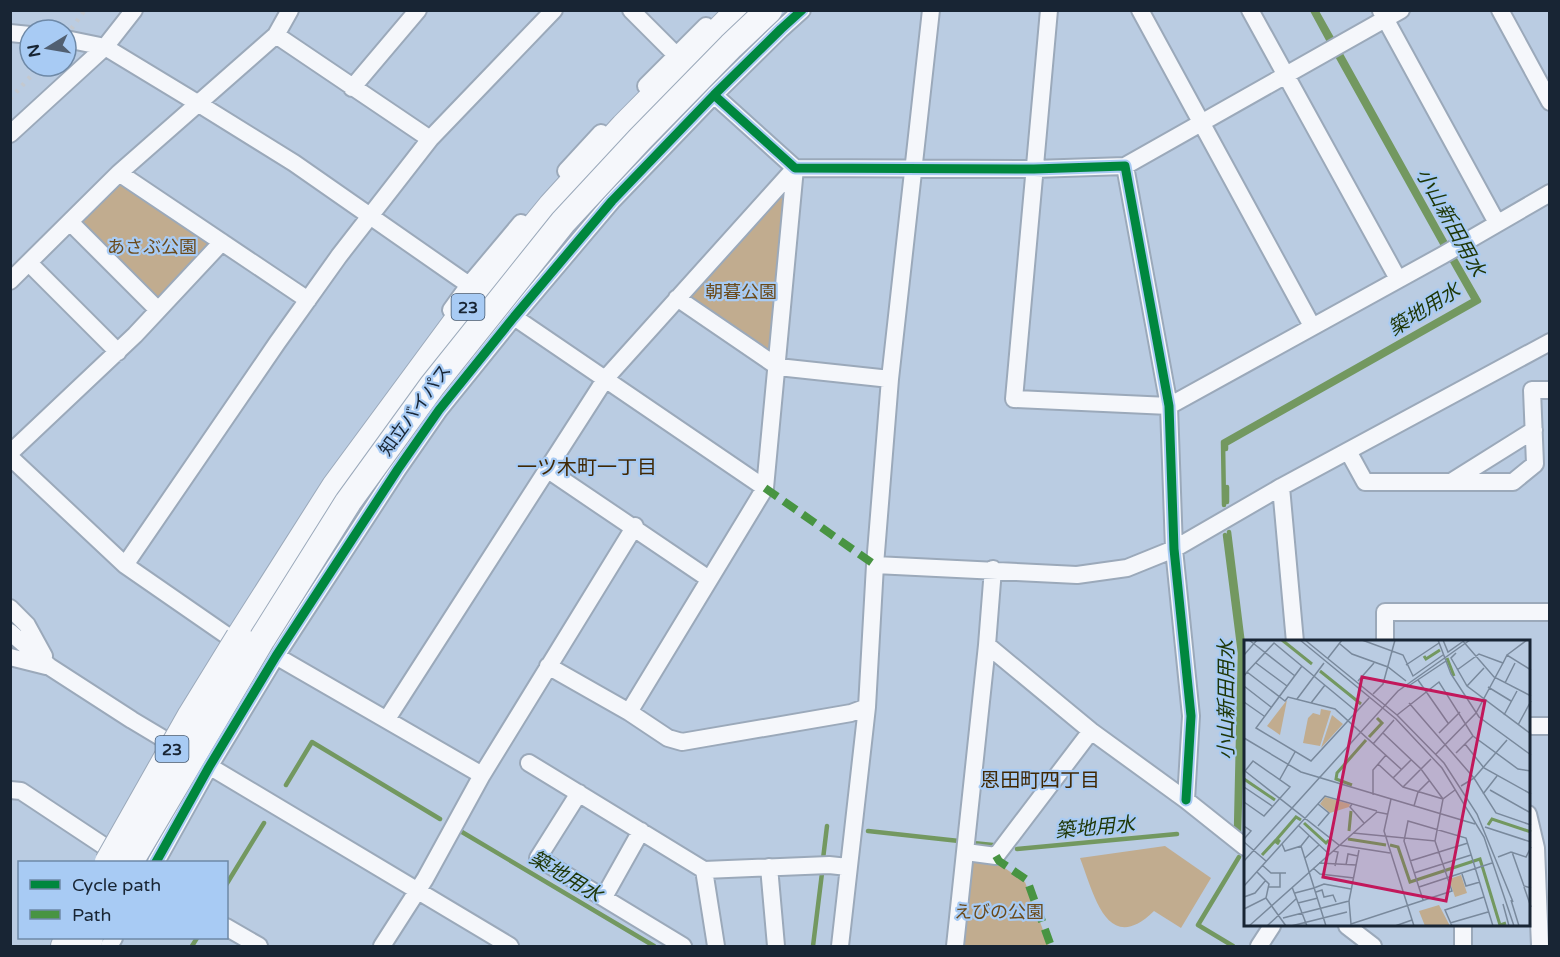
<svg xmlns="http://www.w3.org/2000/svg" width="1560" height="957" viewBox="0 0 1560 957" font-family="'Varela Round','Noto Sans JP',sans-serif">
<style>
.green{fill:#c1ac8f}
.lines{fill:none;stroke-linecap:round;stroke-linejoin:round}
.stream{stroke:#739860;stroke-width:4.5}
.minor-casing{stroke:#9ba9ba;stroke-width:20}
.highway-casing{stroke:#9ba9ba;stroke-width:28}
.minor{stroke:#f5f7fb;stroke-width:16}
.highway{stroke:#f5f7fb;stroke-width:26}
.rail{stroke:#c4c9d0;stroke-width:4.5;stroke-dasharray:3 6;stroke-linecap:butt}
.highway-bridge-casing{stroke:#9ba9ba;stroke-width:28;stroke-linecap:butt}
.highway-bridge{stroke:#f5f7fb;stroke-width:26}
.quiet{stroke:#489442;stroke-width:8;stroke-dasharray:15 8;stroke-linecap:butt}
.cycleway-casing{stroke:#a8cbf4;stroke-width:13}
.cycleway{stroke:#00873e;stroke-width:9}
.labels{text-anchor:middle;stroke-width:4.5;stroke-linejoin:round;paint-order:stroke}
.shield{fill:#a8cbf4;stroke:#43576e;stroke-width:1.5}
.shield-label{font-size:16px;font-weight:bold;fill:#182534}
.park-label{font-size:18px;fill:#6b4a1a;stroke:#a8cbf4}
.street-label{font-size:18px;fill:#182534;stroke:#a8cbf4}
.water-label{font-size:20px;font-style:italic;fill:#1e3606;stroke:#a8cbf4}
.neighbourhood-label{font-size:20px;fill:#402804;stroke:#a8cbf4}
.inset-river{fill:none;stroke:#739860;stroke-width:3}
.inset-road{fill:none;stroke:#79899c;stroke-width:1.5}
.view{fill:#c2185b;fill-opacity:0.15;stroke:#c2185b;stroke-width:3}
.inset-edge{fill:none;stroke:#182534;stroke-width:3}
</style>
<rect width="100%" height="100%" fill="#bacce2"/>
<!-- green -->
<path class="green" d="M119,182L210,243L157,301L78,225Z
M779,195L786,197L772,351L765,352L688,297Z
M1165,846L1211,878L1181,928L1154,911C1107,957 1094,894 1080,858Z
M971,860L996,862L1025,882L1049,946H962Z"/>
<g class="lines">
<!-- stream -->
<path class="stream" d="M1312,10L1331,45
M1316,10L1334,42
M1338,49L1448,247
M1335,52L1445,249
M1226,449V444L1479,301L1452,254
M1227,487V502
M1224,505L1223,442L1474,300L1449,256
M1229,532L1244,653L1239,833
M1225,535L1240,653L1236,831
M286,785L312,742L440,819
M868,831L959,841
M462,832L654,946
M973,843L993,845
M1017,849L1177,834
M823,859L827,826
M226,885L264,823
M192,946L197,938
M813,946L822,873
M1233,946L1198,925L1239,857"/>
<!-- minor casing -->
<g class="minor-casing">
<path id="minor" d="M631,10L676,55
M1049,10L1014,399L1169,406L1443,255L1550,193
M1140,10L1312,326
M1250,10L1398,279
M1500,10L1550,102
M1381,11L1497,223
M10,33L30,35
M276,35L430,139
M66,39L105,47L199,104L294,163L469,285
M646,86L706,26
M352,88L418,10
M714,95L795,168L1034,169L1125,166L1169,406L1174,549L1191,716L1186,800
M10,134L105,47L134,10
M1125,166L1401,10
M566,171L601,133
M119,173L308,300
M70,222L158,310
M29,263L118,352
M10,281L119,173L276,35L290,10
M677,298L778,367L890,379
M451,310L469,285L521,223
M514,317L765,488
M1348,451L1365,482H1513L1535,464L1532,390H1550
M10,453L135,335L222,242
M10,457L125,565L229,637
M548,470L709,579
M1451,482L1534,430
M1281,487L1295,642
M125,565L277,343L339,256L430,139L554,10
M875,565L1077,575L1127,568L1174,549L1281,487L1550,342
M993,569L987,645L1091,731L1186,800L1245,847
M10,608L27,625L44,656
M10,632L50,667L132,720L510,946
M1385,642V612H1550
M276,656L482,775
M10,657L46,666
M548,666L629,712L668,738L682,742L851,713L867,707
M629,712L765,488L795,168
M387,719L606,378L795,168
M1528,726H1550
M529,763L704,870L829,865L848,867
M10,790L21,791L110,850
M579,793L538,858L683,946
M1528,814L1536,848L1540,946
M966,852L996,856L1091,731
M156,862L209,767L276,656L398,469L439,410L514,317L612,201L714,95L781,29L802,10
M769,867L776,946
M704,870L716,946
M604,897L641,831
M1347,926L1373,946
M1463,926V946
M226,927L259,946
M109,946L114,938
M382,946L425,879L482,775L635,526
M840,946L867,707L875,565L890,379L931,10
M955,946L987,645
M1259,946L1272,926"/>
</g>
<!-- highway casing -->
<g class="highway-casing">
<path id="highway" d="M239,637L335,486L456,322L551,206L624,126L739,10
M64,946L68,938
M85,946L90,938"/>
</g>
<!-- minor -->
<use href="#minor" class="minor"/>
<!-- highway -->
<use href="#highway" class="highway"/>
<!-- rail -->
<path class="rail" d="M66,36L85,10
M10,99L40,66"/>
<!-- highway-bridge casing -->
<g class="highway-bridge-casing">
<path id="highway-bridge" d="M108,862L191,715L239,637
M130,862L262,639L348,502L432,386L563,222L640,139L731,46L769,10"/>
</g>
<!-- highway-bridge -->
<use href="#highway-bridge" class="highway-bridge"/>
<!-- quiet -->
<path class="quiet" d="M765,488L875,565
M996,856L999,861L1027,880L1051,946"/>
<!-- cycleway casing -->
<g class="cycleway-casing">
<path id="cycleway" d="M714,95L795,168L1034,169L1125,166L1169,406L1174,549L1191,716L1186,800
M156,862L209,767L276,656L398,469L439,410L514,317L612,201L714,95L781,29L802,10"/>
</g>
<!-- cycleway -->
<use href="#cycleway" class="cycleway"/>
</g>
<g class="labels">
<!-- shield labels -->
<g class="shield">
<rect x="451.5" y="294" width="33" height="26" rx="4.5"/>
<rect x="155.5" y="736" width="33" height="26" rx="4.5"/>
</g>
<g class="shield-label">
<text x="468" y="313">23</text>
<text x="172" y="755">23</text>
</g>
<!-- park labels -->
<g class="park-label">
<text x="152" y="253">あさぶ公園</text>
<text x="741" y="298">朝暮公園</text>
<text x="999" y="918">えびの公園</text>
</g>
<!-- street labels -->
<g class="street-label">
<text transform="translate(415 410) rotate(-54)" y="6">知立バイパス</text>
</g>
<!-- water labels -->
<g class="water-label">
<text transform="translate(1451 222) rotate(61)" y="7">小山新田用水</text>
<text transform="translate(1424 309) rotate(-32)" y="7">築地用水</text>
<text transform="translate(1226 700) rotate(-90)" y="7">小山新田用水</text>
<text transform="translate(1095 827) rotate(-5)" y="7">築地用水</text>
<text transform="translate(566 876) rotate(31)" y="7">築地用水</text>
</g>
<!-- neighbourhood labels -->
<g class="neighbourhood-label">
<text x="587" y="474">一ツ木町一丁目</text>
<text x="1040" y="787">恩田町四丁目</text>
</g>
</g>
<!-- overview -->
<g transform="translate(1244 640)">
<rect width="286" height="286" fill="#bacce2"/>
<path d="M43,60L36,95L23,86ZM77,69L87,71L76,106L59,103L64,78L69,73L76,75ZM88,75L99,84L77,108ZM81,157L106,164L105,167L86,173L76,164ZM217,235L223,253L211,257L205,239ZM195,265L206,286H181L175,271Z" fill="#c1ac8f"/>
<path class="inset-river" d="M38,0L68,24M180,16L182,19L196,10M203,18L210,36M76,31L117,64M125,97L138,83L133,78M0,139L31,160M108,145L92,139L93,133L122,100M60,183L82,203L85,200M244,185L248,179L287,192M105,191L107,171M104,199L142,205M36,202L33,199L52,177L57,180M146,205L154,207L166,242L236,219L256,285L262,283M18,215L31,201L35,204"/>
<path class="inset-road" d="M5,0L51,36M56,0L152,79L198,128L240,197L270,286M61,0L153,75L200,123L233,174L269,262M118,0L159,15L169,36L199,15M194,0L207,34L235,77L287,115M199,0L204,12L221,0M218,0L250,37L287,56M96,4L108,14L144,27L162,41M212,13L207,18L223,46L287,94M0,15L13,0M263,15L283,0M84,18L98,0M12,23L43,46M162,25L195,3M58,26L12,88L67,121L125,58M213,30L235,14L259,23L263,15L287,30M3,32L30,3L112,71M0,36L3,32L41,61L44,57L91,69L157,129M174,40L204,83M114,41L130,23M261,43L271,23M0,46L27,67M223,46L240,28M163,47L202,21M244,47L267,61M129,54L139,44L151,0M53,59L80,23M0,62L20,76M67,63L81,45M165,63L230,138L263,100M153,75L195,42L229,96L274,129L287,131M260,75L273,51M274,85L287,61M139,93L177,129L199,159M195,93L216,72M0,98L57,132L231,184M129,104L150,80M221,104L240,128L287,154M212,113L229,96M192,114L232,73L259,23M134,124L159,147L199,159M1,131L95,205L146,213M149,138L167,120M36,139L51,112M217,146L230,138L252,173L287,185M0,147L28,166M159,147L187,119M246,150L285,172M239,154L253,136M129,155V130L142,115M147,159L140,191L170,286M0,162L20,176L46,147L9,121L1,131M108,164L106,167L120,183M170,166L174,152L186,140M0,186L7,191L0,199M55,186L85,214M74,186L85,173L74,164M241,187L287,202M109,193L191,201L199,159L211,150M0,202L22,221M38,204L41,211L57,206L65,196M57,206L82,286M89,211L94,212L91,226M268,212L280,246L287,248M254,217L267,212L282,217L287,207M61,218L75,205M0,221L154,51L226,0M166,221L224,203M75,223L112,225M18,225L27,233H42M102,225L104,214L114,216M69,228L76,234L110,238M170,233L227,215M218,234L222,246L236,242M0,246L81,156L133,171M25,247H36V233M48,247L63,286M175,247L248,223M280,247L287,267M70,248L80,244L107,249M72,252L78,250L80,257L89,255L92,262M51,253L70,248M0,257L11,253L22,240M22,258L42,286M179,260L160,201L164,181L222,198L249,286M267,260L275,286M105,261L115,210M54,263L74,258M259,264L265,286M0,269L22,258L25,244L13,232M39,278L105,261L107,284L208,251L191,201M206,283L244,272M5,286L133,172L143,174M23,286L53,258M47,286L103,272M151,286L168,280M208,286L201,270L240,257"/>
<path class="view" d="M118,37L241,61L202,261L79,237Z"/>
<rect width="286" height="286" class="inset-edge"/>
</g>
<!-- border -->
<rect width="1560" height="957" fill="none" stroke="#182534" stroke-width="24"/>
<!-- legend -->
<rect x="18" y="861" width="210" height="78" fill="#a8cbf4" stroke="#6e89a7" stroke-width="1.5"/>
<rect x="30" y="880" width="30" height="9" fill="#00873e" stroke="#6e89a7" stroke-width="1.5"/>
<text x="72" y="891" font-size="18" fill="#182534">Cycle path</text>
<rect x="30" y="910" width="30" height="9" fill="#489442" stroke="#6e89a7" stroke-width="1.5"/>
<text x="72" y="921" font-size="18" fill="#182534">Path</text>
<!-- north arrow -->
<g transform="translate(48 48) rotate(259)"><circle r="28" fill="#a8cbf4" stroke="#6e89a7" stroke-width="1.5"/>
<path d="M0-4.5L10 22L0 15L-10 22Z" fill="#515f71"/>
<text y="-9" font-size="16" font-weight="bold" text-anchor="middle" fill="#182534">N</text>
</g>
</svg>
